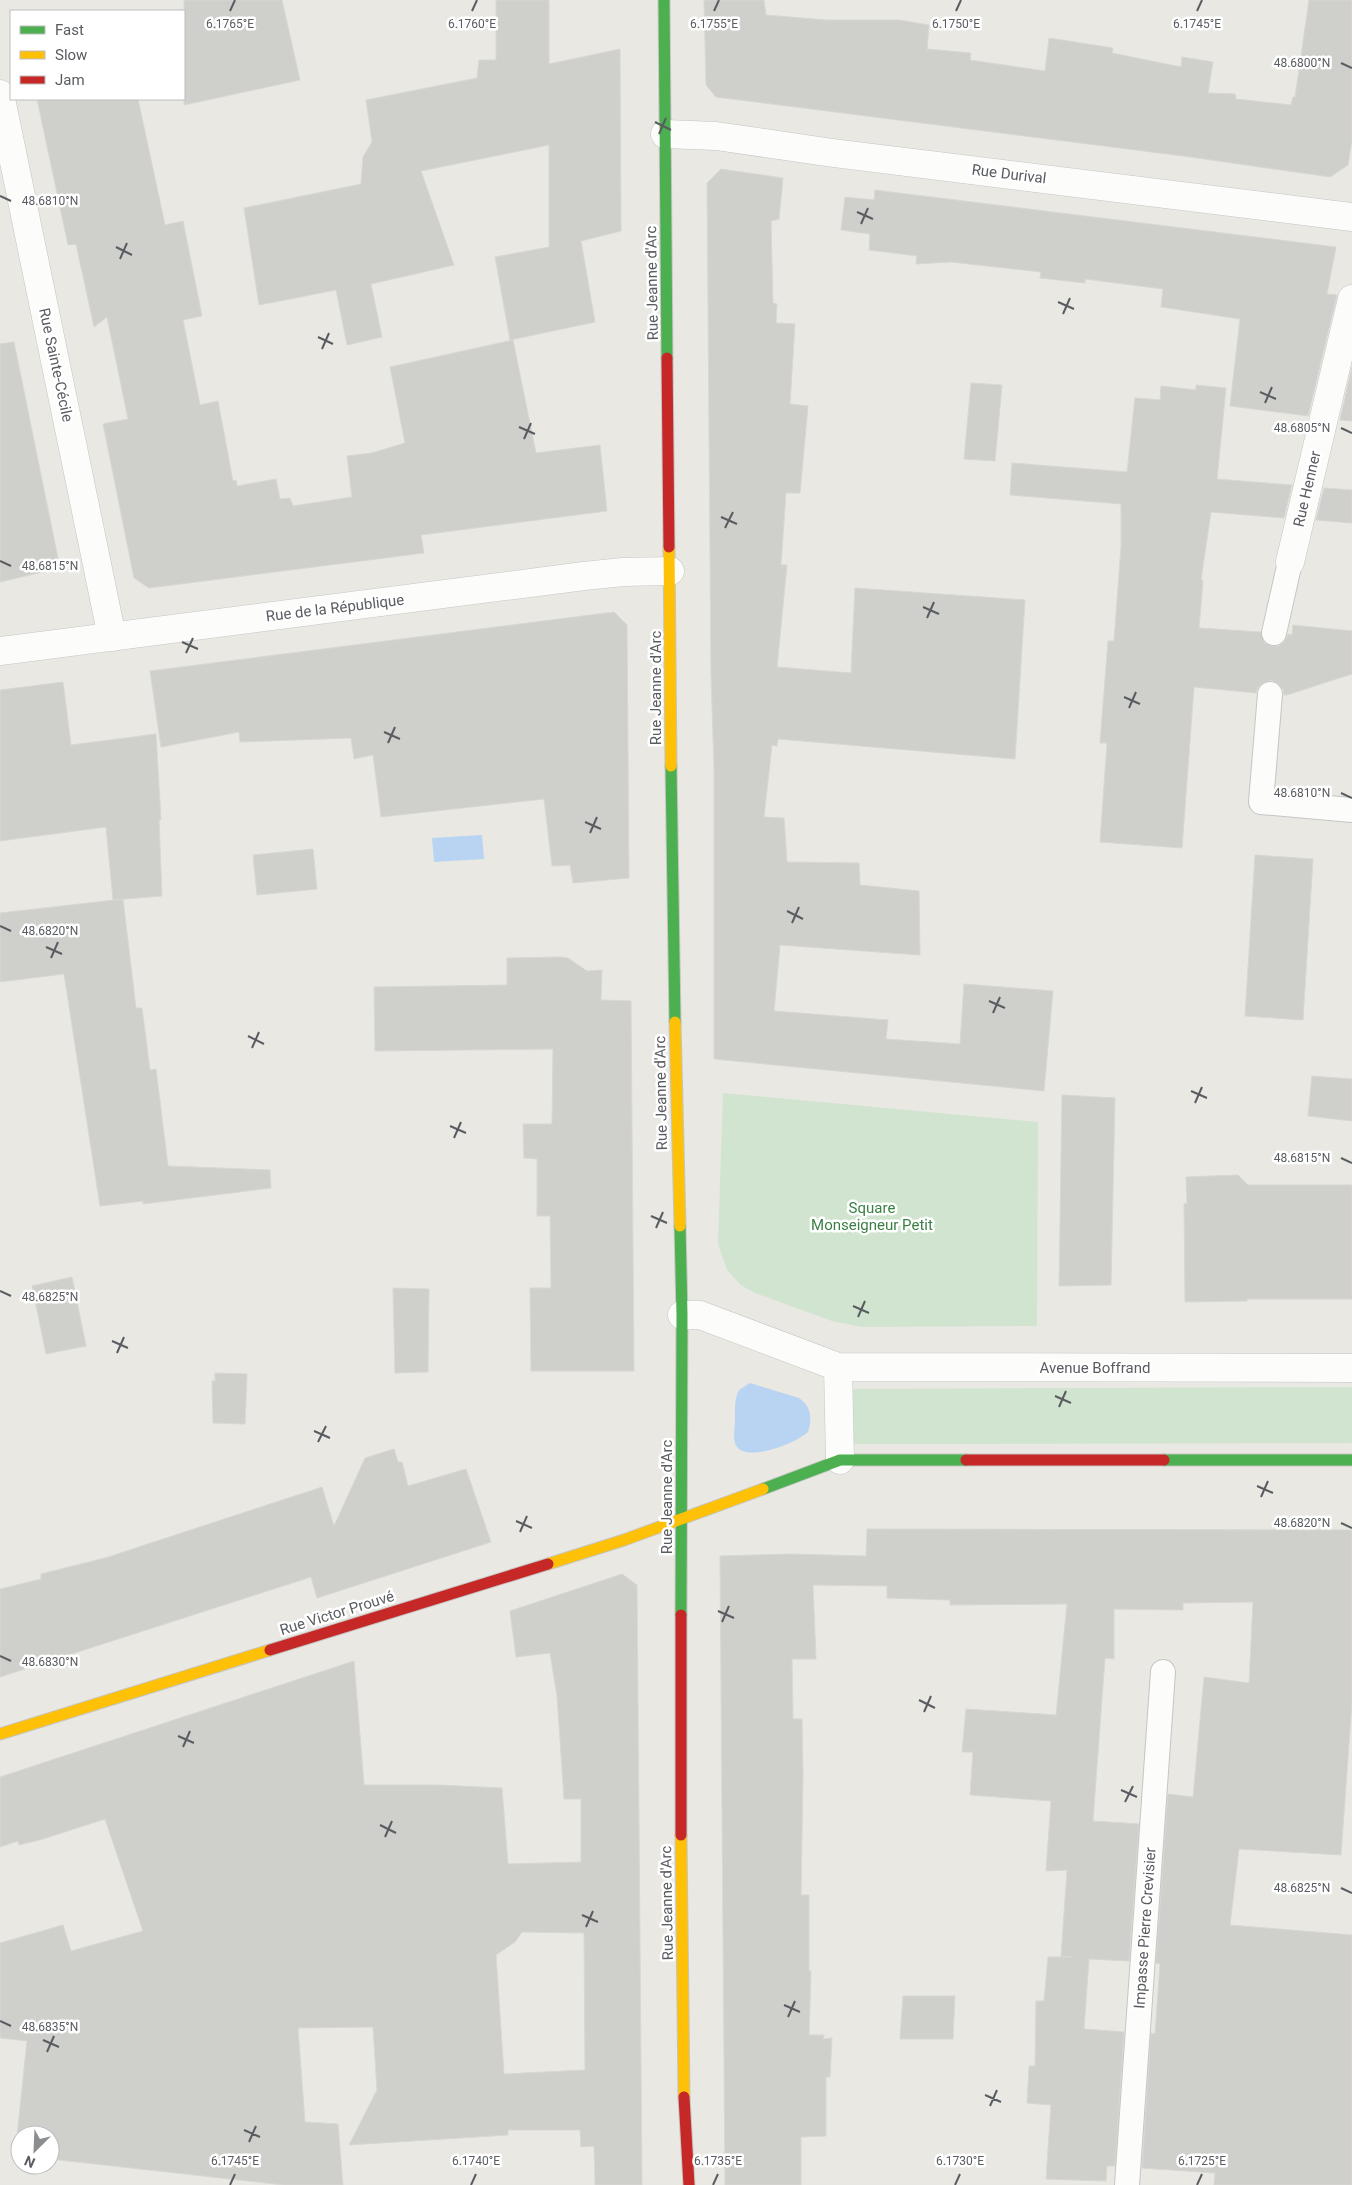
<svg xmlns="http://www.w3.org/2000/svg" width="1352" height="2185" viewBox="0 0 1352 2185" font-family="Roboto,sans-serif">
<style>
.green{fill:#d1e4d0}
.water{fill:#b8d4f2}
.building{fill:#cfcfcc;stroke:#d8d7d2;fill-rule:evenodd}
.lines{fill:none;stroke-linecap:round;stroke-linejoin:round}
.lane-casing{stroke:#c5c5c5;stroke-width:26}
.street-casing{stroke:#c5c5c5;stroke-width:29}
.fast-casing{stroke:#c5c5c3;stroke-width:13}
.slow-casing{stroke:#c5c5c3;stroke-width:13}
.jam-casing{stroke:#c5c5c3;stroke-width:13}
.lane{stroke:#fcfcfb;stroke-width:24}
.street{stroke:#fcfcfb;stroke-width:28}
.fast{stroke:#4caf50;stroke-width:11}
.slow{stroke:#ffc107;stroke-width:11}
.jam{stroke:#c62828;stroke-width:11}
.ticks{fill:none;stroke:#595c60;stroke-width:2}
.labels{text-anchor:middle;stroke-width:5;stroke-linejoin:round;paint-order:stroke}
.street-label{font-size:15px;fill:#595c60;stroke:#fff}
.park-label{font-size:15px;fill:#3a7f43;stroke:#fff}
.ticks-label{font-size:12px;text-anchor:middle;fill:#595c60;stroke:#fff;stroke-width:5;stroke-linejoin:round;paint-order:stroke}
</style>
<rect width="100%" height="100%" fill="#e9e8e3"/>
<!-- green -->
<path class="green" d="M723,1093L1038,1122L1037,1326L862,1327L832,1321L755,1293L741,1285L727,1270L718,1244Z
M1352,1387V1443L848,1444L847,1389Z"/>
<!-- water -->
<path class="water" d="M482,835L484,859L434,862L432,838Z
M750,1383L799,1398C812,1407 812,1419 808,1432C796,1443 749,1462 737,1447C732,1440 735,1428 735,1420C735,1410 734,1400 739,1390Z"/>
<!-- building -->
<path class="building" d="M184,0H282L300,80L184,105Z
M496,0H549V64L620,49L621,231L581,241L595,322L510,340L495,257L549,247V145L421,171L454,265L371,284L382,337L347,345L336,290L259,305L244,208L361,184L363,157L372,142L366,100L477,78L479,60H496Z
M704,0H764L766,15L827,20H899L929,25L927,49L971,53L970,60L1045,71L1049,38L1113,48L1112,53L1181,67L1182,57L1213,62L1208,93L1235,94L1236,99L1291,105L1293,97H1295L1309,0H1352V140L1348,165L1330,177L1183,156L716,97L706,85Z
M37,99H138L165,225L183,221L202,316L183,320L200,405L218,401L233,481L236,480L237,486L276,479L280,499L290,498L293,506L352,497L347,456L372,453L405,443L390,367L513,340L536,453L600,445L607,511L421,535L424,553L149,588L134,578L103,424L128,419L107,317L94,327L76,244L68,245Z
M721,169L783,178L779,219L771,221L773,303L777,304L776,323L795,324L790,404L808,406L800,493H786L781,565H787L777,667L851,673L855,588L1025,600L1015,759L778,739L777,746L772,745L764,817L784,818L787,862L859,863L860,885L919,891L920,955L780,945L774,1011L888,1020L886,1039L960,1044L964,984L1053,991L1044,1091L714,1059V767L711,675L707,183Z
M875,190L1336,247L1327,294L1337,295L1308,416L1230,406L1240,319L1161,307L1163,289L1085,279V283L1040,278L1041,272L951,262L916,264L917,256L869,250L870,234L841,230L845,197L874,200Z
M14,342L60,568L0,582V344Z
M1352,367V421L1340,420Z
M971,383L1002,385L995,461L964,459Z
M1196,385L1226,388L1217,479L1292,485L1284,518L1211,512L1201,580H1203L1199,628L1261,632L1264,643L1271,646H1279L1284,642L1288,634L1292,635L1293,625L1352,631V674L1287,695H1284L1283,689L1278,683L1272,680L1264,682L1258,687L1256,693L1194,687L1182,848L1100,842L1107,743H1100L1108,641H1114L1121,547V504L1010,495L1012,463L1127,472L1135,398L1160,400L1161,386L1196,390Z
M1324,488L1352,490V523L1316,520Z
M614,612L627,625L629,878L573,883L570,865L552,866L544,799L381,817L373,755L354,759L351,738L240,742L239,732L161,747L150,671Z
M63,682L71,745L156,734L161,820H159L162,896L113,900L106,827L0,841V690Z
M313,849L317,889L257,895L253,855Z
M1255,855L1313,859L1303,1020L1245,1016Z
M123,899L136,1008H142L150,1070L156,1069L168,1166L270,1170L271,1188L143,1204V1201L100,1206L64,974L0,982V913Z
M560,957L568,958L587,971L602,970L601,1000L631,1001L634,1371H531L530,1288H551L550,1216H537V1159L524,1158L523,1124H552L553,1049L375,1051L374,987L507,985V958Z
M1312,1076L1352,1079V1121L1308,1116Z
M1062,1095L1115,1098L1111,1285L1059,1286Z
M1238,1175L1248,1185H1352V1299H1247V1301L1185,1302L1184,1203L1187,1204L1186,1177Z
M72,1277L86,1346L46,1354L32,1286Z
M393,1288L429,1289L428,1372L395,1373Z
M215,1373L247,1374L245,1424L213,1423L212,1381H215Z
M394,1449L398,1462H402L408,1486L466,1469L491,1542L317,1598L311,1577L0,1677V1589L41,1579V1574L105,1558L322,1487L334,1526L365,1458Z
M867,1529L1352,1530V1702L1341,1855L1239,1849L1230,1925L1352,1935V2185H1214L1215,2173L1142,2168L1151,2033L1155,2034L1160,1964L1156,1963L1168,1794L1193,1797L1204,1677L1249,1683L1253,1602L1183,1603V1610L1114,1609V1659L1105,1658L1093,1821L1139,1824L1129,1961L1089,1959L1084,2029L1124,2032L1115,2166H1107L1106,2181L1046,2179L1051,2105L1027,2103L1029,2066H1035L1036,2001H1044L1048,1957H1072H1061L1067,1870L1046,1871L1051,1801L970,1795L973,1752H962L966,1709L1056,1715L1067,1604L950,1605V1600L887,1598V1586L813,1585L816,1659H792L793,1719H802L803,1776L801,1895H809V1971H811L809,2035H824L823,2039L832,2038L830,2077H826V2136L801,2137V2185H725L720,1556L789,1554L866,1556Z
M622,1574L637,1585L642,2185H595L594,2146L581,2147L580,2130H508V2135L349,2145L377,2090L373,2027L298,2028L305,2122L338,2124L343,2185H284L50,2159V2135H20V2156L15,2155L27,2041L0,2038V1943L63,1925L71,1951L143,1931L105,1819L43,1839L19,1845L18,1841L0,1847V1777L354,1661L364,1785H438L502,1788L508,1864L581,1862V1799H564L557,1696L550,1653L516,1657L510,1611ZM522,1932L584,1933L585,2070L504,2074L496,1955L515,1942Z
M903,1996H955L953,2039H900Z"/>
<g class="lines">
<!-- lane casing -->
<g class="lane-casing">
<path id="lane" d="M1274,633L1290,562
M1270,694L1261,802L1352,810
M1127,2185L1163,1672"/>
</g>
<!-- street casing -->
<g class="street-casing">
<path id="street" d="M0,94L112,637
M665,134L716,136L833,153L1352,217
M1290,562L1352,299
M0,651L584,576L623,572L670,571
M682,1315H700L838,1367L1352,1368
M838,1367L840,1460"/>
</g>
<!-- fast casing -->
<g class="fast-casing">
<path id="fast" d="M664,0L667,358
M671,766L675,1022
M680,1226L682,1315L681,1615
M1164,1460H1352
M763,1489L840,1460H966"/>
</g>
<!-- slow casing -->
<g class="slow-casing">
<path id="slow" d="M669,547L671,766
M675,1022L680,1226
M548,1564L624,1540L763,1489
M0,1734L270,1650
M681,1835L684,2097"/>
</g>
<!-- jam casing -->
<g class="jam-casing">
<path id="jam" d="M667,358L669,547
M966,1460H1164
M270,1650L548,1564
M681,1835V1615
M684,2097L689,2185"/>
</g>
<!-- lane -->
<use href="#lane" class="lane"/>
<!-- street -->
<use href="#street" class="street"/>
<!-- fast -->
<use href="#fast" class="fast"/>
<!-- slow -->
<use href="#slow" class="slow"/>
<!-- jam -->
<use href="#jam" class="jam"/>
</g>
<!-- ticks -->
<path class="ticks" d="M230,11L235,0M472,11L477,0M714,11L719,0M956,11L961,0M1197,11L1202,0M1341,63L1352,68M655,122L671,130M659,134L666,118M0,196L11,201M857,212L873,219M861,224L868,208M116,247L132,255M120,259L127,243M1058,302L1074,309M1063,314L1070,298M318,337L333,344M322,349L329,333M1260,392L1276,399M1265,403L1272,387M519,427L535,434M1341,428L1352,433M524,439L531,423M721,517L737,524M725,528L733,512M0,561L11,566M923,607L939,614M927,618L934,602M182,642L198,649M186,653L193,638M1124,697L1140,704M1129,708L1136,692M384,732L400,739M388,743L395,727M1341,793L1352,798M585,822L601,829M590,833L597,817M787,911L803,919M792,923L799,907M0,926L11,931M46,947L62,954M51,958L58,942M989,1001L1005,1008M993,1013L1000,997M248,1036L264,1044M252,1048L259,1032M1191,1091L1207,1098M1195,1103L1202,1087M450,1126L466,1133M454,1138L461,1122M1341,1158L1352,1163M651,1216L667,1223M656,1228L663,1212M0,1291L11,1296M853,1306L869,1313M858,1317L865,1301M112,1341L128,1348M117,1353L124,1337M1055,1396L1071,1403M1059,1407L1066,1391M314,1431L330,1438M318,1442L326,1426M1257,1486L1273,1493M1261,1497L1268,1481M516,1521L532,1528M1341,1523L1352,1528M520,1532L527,1516M718,1611L734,1618M722,1622L729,1606M0,1656L11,1661M919,1700L935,1708M924,1712L931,1696M178,1736L194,1743M183,1747L190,1731M1121,1790L1137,1797M1125,1802L1133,1786M380,1825L396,1833M385,1837L392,1821M1341,1888L1352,1893M582,1915L598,1922M586,1927L593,1911M784,2005L800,2012M788,2017L795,2001M0,2021L11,2026M43,2040L59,2047M47,2052L54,2036M985,2095L1001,2102M990,2106L997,2090M244,2130L260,2137M249,2142L256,2126M230,2185L235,2174M471,2185L476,2174M713,2185L718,2174M955,2185L960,2174M1197,2185L1202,2174"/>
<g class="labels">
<!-- street labels -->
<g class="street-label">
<text transform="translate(1009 174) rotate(7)" y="5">Rue Durival</text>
<text transform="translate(652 283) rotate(-91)" y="5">Rue Jeanne d'Arc</text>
<text transform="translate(56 365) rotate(78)" y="5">Rue Sainte-Cécile</text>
<text transform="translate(1307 489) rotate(-77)" y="5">Rue Henner</text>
<text transform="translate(335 608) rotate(-7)" y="5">Rue de la République</text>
<text transform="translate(656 688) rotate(-90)" y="5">Rue Jeanne d'Arc</text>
<text transform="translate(661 1093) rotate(-91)" y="5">Rue Jeanne d'Arc</text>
<text x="1095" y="1373">Avenue Boffrand</text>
<text transform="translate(667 1497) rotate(-90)" y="5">Rue Jeanne d'Arc</text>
<text transform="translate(337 1613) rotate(-17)" y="5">Rue Victor Prouvé</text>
<text transform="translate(667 1903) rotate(-91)" y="5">Rue Jeanne d'Arc</text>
<text transform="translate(1145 1928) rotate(-86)" y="5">Impasse Pierre Crevisier</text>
</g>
<!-- park labels -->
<g class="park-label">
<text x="872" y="1213">Square<tspan x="872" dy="17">Monseigneur Petit</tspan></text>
</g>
</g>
<g class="ticks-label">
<text x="1197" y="28">6.1745°E</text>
<text x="230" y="28">6.1765°E</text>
<text x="472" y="28">6.1760°E</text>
<text x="714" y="28">6.1755°E</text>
<text x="956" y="28">6.1750°E</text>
<text x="1302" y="67">48.6800°N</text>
<text x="50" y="205">48.6810°N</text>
<text x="1302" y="432">48.6805°N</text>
<text x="50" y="570">48.6815°N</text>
<text x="1302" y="797">48.6810°N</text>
<text x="50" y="935">48.6820°N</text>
<text x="1302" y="1162">48.6815°N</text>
<text x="50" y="1301">48.6825°N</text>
<text x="1302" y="1527">48.6820°N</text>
<text x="50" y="1666">48.6830°N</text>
<text x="1302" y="1892">48.6825°N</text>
<text x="50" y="2031">48.6835°N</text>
<text x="235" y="2165">6.1745°E</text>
<text x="476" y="2165">6.1740°E</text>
<text x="718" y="2165">6.1735°E</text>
<text x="960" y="2165">6.1730°E</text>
<text x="1202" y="2165">6.1725°E</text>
</g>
<!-- legend -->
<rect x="10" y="10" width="175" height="90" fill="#ffffff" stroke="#bdbebf"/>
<rect x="20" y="26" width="25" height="8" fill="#4caf50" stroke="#bdbebf"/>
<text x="55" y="35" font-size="15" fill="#595c60">Fast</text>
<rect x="20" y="51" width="25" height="8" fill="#ffc107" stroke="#bdbebf"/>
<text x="55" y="60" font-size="15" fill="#595c60">Slow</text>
<rect x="20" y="76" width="25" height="8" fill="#c62828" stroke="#bdbebf"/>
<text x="55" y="85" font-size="15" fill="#595c60">Jam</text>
<!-- north arrow -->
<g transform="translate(35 2150) rotate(204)"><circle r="24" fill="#ffffff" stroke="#bdbebf"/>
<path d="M0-4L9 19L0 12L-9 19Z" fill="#8b8d8e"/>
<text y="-8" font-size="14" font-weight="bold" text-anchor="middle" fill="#595c60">N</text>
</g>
</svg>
